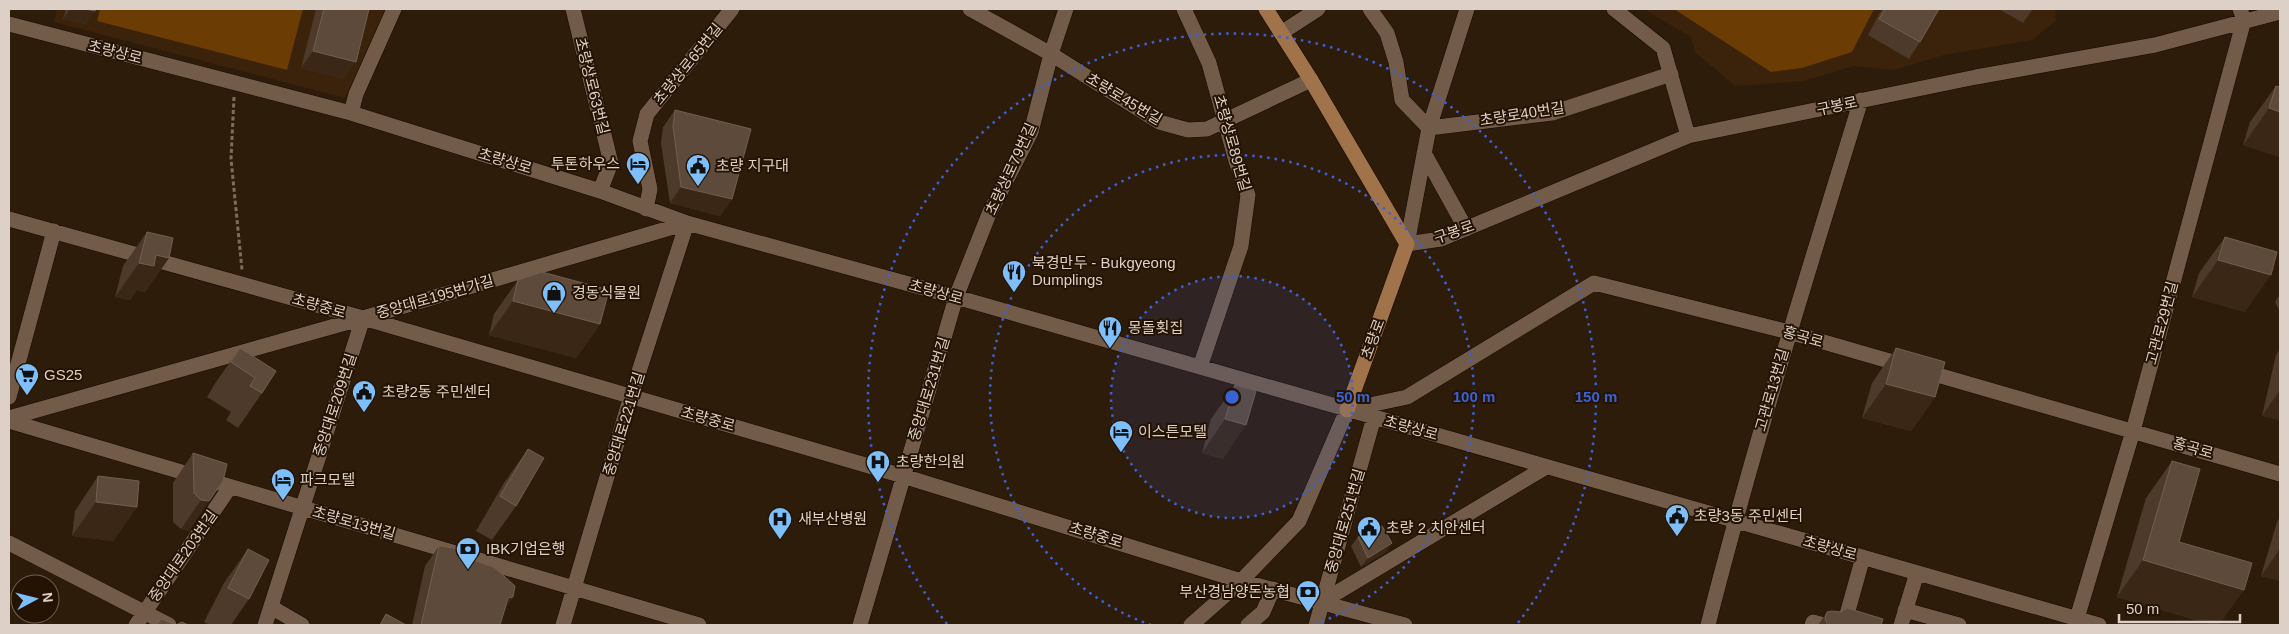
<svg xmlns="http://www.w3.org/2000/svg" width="2289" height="634" viewBox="0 0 2289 634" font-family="Arial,'Noto Sans KR',sans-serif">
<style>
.built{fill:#3a220b}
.green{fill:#6b3c03}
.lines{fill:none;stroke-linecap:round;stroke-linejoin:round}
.minor-casing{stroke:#160600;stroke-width:16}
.major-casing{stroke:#160600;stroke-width:16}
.path{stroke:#7d6d5f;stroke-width:3;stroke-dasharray:4 2.5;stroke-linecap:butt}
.minor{stroke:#725c49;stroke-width:15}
.major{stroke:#a0734a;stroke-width:15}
.wall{fill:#4e3a2a}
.shaded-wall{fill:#3b2716}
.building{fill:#5d4a3b;stroke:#715f50}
.ring{fill:none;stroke:#3a62d5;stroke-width:2.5;stroke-dasharray:2.5 5}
.labels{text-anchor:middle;stroke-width:4;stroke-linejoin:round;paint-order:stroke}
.street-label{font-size:15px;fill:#ddd0c6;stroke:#241303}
.poi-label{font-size:15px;fill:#ddd0c6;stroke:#241303;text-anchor:start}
.centre{fill:#3a62d5;stroke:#241303;stroke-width:2.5}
.ring-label{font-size:15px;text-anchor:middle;font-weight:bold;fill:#3a62d5;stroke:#241303;stroke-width:4;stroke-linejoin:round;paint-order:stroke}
</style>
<rect width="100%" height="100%" fill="#2e1c0b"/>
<!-- built -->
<path class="built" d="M57,9H387L345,98L54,22Z
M1644,9H2055L2056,21L2032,40L1944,55L1893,70L1853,66L1804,81L1735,86L1695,52L1691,37Z"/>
<!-- green -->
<path class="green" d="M100,9H303L287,70L97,21Z
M1674,9H1874L1852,52L1802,68L1771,72Z"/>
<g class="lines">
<!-- minor casing -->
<g class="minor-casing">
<path id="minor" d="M573,9L611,163L600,191
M970,9L1051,54L1159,122L1188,130L1207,129L1311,80
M1184,9L1209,63L1236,161L1248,195L1241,246L1200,367
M1370,9L1387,33L1396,62L1402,100L1429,128L1552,113L1671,74
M1467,9L1429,128L1407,244L1441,239L1688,136L1976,77L2155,45L2280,12
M1614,9L1663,48L1688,136
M9,24L351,113L600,191L687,223L956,297L2099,625
M1281,33L1318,9
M351,113L356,94L394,9
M1424,153L1466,229
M646,209L650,189L640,141L647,114L732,9
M9,219L363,318L903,476L1241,581L1405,625
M9,397L54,231
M1351,409L1407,397L1594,283L1789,332L2280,474
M9,418L363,318L687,223
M9,421L699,625
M9,543L169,625
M1323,601L1546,467
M271,607L302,625
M1905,610L1959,625
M136,625L230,487
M265,625L363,318
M563,625L631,396L687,223
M860,625L956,297L989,214L1031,132L1051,54L1066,9
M1191,625L1241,581L1299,521L1347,410
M1248,625L1263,612L1273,589
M1316,625L1374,417
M1708,625C1753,448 1807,275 1861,100
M1812,625L1813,622L1824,625
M1844,625L1863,557
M1901,625L1917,573
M2075,625L2133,431L2244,20L2240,9"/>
</g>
<!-- major casing -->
<g class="major-casing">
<path id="major" d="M1266,9L1311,80L1407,244L1347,410"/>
</g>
<!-- path -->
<path class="path" d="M234,97L231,159L242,270"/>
<!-- minor -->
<use href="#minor" class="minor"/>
<!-- major -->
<use href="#major" class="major"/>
</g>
<!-- wall -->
<path class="wall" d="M66,9H96L95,11L86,24L63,19Z
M316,9H369L344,79L301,68Z
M1882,9H1939L1920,42L1909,59L1868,35Z
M1999,9H2033L2023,23Z
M2276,86L2280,157L2243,145L2250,122Z
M675,110L732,199L720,216L670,203L661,143L663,127Z
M147,232L169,258L145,292L137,290L130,300L115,297L123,266Z
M2225,237L2245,312L2192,297L2199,273Z
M518,280L600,324L576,358L489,335L494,314Z
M2280,294V312L2275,302Z
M240,348L276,371L262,393L238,428L226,420L231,412L207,397L216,382Z
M1896,348L1935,397L1911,431L1862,418L1872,383Z
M2280,349V420L2262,416L2276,355Z
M1235,385L1223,459L1202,453L1211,419Z
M528,449L516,506L492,540L476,531L504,483Z
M193,453L227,464L189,531L181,529L173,522V483Z
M2172,461L2179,542L2219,625H2213L2117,597L2146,498Z
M98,476L137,507L113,541L72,536L75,511Z
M2280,517V581L2261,576L2277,522Z
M1358,537L1386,552L1361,567L1351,546Z
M439,546L458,555L513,597L506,607L500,625H412L425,566Z
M248,549L249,599L231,625H210L204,622L224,583Z
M1827,612L1881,625H1818Z"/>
<!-- shaded-wall -->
<path class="shaded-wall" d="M70,9H85L95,11L86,24L63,19Z
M313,51L356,62L344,79L301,68Z
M2269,108L2280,112V157L2243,145Z
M681,187L732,199L720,216L670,203Z
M156,255L169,258L145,292L137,290L130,300L115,297L139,263Z
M2218,260L2271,275L2245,312L2192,297Z
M513,301L600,324L576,358L489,335Z
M1886,384L1935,397L1911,431L1862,418Z
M2280,390V420L2262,416Z
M1225,419L1246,425L1223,459L1202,453Z
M201,500L209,501L189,531L181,529Z
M96,502L137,507L113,541L72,536Z
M1392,543L1386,552L1361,567L1368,558Z
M2280,549V581L2261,576Z
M2143,560L2244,590L2219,625H2213L2117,597Z
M513,597L499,617L508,598Z"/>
<!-- building -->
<path class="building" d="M85,9H96L95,11Z
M324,9H369L356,62L313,51Z
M1885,9H1939L1920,42L1879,19Z
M2276,86L2280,87V112L2269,108Z
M675,110L751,129L732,199L681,187L673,126Z
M147,232L173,238L169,258L156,255L154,266L139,263Z
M2225,237L2277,252L2271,275L2218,260Z
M542,272L609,290L600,324L513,301L518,280Z
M240,348L276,371L262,393L250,386L255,378L231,362Z
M1896,348L1945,362L1935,397L1886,384Z
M1235,385L1256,391L1246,425L1225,419Z
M528,449L544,458L516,506L500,496Z
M193,453L227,464L223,481L209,501L201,500L194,493Z
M2172,461L2200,469L2179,542L2252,563L2244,590L2143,560Z
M98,476L139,481L137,507L96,502Z
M1382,526L1392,543L1368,558L1358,537Z
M439,546L459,549L458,555L494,567L515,586L513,597L508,598L500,625H421Z
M248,549L269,560L249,599L228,588Z
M1847,608L1883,619L1881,625H1828L1825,619L1827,612L1832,611L1841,612Z
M386,614L406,625H380Z
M161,619L176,625L182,622L188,625H157Z"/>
<!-- distance rings -->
<circle cx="1232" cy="397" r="121" fill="#3a62d5" fill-opacity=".12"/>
<g class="ring">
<circle cx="1232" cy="397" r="121"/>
<path d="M1151 625A242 242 0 1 1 1313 625"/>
<path d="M947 624A364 364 0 1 1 1517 624"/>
</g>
<!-- icons -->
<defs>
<g id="hotel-pin" transform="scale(1.25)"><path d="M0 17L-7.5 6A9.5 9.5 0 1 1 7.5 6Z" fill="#7ebef9" stroke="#241303"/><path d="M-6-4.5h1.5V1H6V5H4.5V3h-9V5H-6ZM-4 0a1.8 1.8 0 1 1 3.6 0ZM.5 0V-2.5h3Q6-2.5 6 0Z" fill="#111"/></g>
<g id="civic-pin" transform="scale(1.25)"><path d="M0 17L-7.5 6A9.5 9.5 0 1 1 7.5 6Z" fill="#7ebef9" stroke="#241303"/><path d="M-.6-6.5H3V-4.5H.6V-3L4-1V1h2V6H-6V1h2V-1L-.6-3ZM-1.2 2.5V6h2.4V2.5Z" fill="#111"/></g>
<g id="restaurant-pin" transform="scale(1.25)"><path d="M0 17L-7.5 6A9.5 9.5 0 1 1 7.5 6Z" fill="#7ebef9" stroke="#241303"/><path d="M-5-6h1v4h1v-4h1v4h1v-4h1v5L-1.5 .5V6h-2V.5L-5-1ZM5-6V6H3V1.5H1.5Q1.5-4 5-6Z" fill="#111"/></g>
<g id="shop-pin" transform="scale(1.25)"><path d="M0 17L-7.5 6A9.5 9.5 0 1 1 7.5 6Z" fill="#7ebef9" stroke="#241303"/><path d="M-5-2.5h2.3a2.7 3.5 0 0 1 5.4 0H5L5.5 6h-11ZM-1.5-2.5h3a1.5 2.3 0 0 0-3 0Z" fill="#111"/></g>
<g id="supermarket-pin" transform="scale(1.25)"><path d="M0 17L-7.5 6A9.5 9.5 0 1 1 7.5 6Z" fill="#7ebef9" stroke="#241303"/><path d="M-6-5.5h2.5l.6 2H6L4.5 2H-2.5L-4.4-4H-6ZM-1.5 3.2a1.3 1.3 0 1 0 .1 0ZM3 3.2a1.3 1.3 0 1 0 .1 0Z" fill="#111"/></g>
<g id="hospital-pin" transform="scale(1.25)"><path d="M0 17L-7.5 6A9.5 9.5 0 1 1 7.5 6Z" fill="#7ebef9" stroke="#241303"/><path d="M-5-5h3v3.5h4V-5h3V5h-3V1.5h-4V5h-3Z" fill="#111"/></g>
<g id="bank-pin" transform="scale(1.25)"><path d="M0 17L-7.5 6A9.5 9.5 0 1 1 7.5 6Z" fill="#7ebef9" stroke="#241303"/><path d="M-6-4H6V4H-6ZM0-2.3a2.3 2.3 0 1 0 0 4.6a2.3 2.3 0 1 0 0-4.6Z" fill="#111"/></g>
</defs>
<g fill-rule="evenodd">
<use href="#hotel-pin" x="638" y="164"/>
<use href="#civic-pin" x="698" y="166"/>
<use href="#restaurant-pin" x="1014" y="272"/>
<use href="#shop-pin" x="554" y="293"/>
<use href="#restaurant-pin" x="1110" y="328"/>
<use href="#supermarket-pin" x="27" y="375"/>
<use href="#civic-pin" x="364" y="392"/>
<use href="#hotel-pin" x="1121" y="432"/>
<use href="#hospital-pin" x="878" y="462"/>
<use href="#hotel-pin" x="283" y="480"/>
<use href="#civic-pin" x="1677" y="516"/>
<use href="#hospital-pin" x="780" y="519"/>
<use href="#civic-pin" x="1369" y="528"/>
<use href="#bank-pin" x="468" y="549"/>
<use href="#bank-pin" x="1308" y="592"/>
</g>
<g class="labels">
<!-- street labels -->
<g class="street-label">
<text transform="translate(115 52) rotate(14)" y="5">초량상로</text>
<text transform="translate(688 64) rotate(-51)" y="5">초량상로65번길</text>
<text transform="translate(592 86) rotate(76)" y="5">초량상로63번길</text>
<text transform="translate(1124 99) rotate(31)" y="5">초량로45번길</text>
<text transform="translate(1837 106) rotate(-12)" y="5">구봉로</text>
<text transform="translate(1522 114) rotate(-9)" y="5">초량로40번길</text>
<text transform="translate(1232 143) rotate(74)" y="5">초량상로89번길</text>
<text transform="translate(505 161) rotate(17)" y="5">초량상로</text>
<text transform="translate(1011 169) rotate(-65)" y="5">초량상로79번길</text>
<text transform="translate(1454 232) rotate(-19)" y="5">구봉로</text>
<text transform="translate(936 292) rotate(16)" y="5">초량상로</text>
<text transform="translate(435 297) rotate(-16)" y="5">중앙대로195번가길</text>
<text transform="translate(319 306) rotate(16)" y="5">초량중로</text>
<text transform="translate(2162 323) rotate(-75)" y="5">고관로29번길</text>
<text transform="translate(1803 337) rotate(16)" y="5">홍곡로</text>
<text transform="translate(1373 339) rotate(-70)" y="5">초량로</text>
<text transform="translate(929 389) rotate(-73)" y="5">중앙대로231번길</text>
<text transform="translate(1772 390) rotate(-74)" y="5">고관로13번길</text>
<text transform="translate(335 405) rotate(-72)" y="5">중앙대로209번길</text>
<text transform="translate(708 419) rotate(16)" y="5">초량중로</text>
<text transform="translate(624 424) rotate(-73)" y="5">중앙대로221번길</text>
<text transform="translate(1411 428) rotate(16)" y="5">초량상로</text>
<text transform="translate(2193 448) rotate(16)" y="5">홍곡로</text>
<text transform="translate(1345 521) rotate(-74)" y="5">중앙대로251번길</text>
<text transform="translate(354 523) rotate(16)" y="5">초량로13번길</text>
<text transform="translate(1096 535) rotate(17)" y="5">초량중로</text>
<text transform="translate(1830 548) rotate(16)" y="5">초량상로</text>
<text transform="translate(183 556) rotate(-55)" y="5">중앙대로203번길</text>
</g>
<!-- poi labels -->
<g class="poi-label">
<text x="620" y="169" text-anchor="end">투톤하우스</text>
<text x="716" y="171">초량 지구대</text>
<text x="1032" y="268">북경만두 - Bukgyeong<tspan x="1032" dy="17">Dumplings</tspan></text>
<text x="572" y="298">경동식물원</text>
<text x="1128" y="333">몽돌횟집</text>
<text x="44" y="380">GS25</text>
<text x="382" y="397">초량2동 주민센터</text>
<text x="1138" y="437">이스튼모텔</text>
<text x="896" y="467">초량한의원</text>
<text x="300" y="485">파크모텔</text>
<text x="1694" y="521">초량3동 주민센터</text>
<text x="798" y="524">새부산병원</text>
<text x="1386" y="533">초량 2 치안센터</text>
<text x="486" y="554">IBK기업은행</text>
<text x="1290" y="597" text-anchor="end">부산경남양돈농협</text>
</g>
</g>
<circle cx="1232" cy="397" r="8" class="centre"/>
<g class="ring-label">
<text x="1353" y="402">50 m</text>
<text x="1474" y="402">100 m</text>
<text x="1596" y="402">150 m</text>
</g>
<!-- border -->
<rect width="2289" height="634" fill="none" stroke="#ddd0c6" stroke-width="20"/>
<!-- north arrow -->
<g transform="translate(35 599) rotate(83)"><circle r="24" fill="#241303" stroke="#6e5f51"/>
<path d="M0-4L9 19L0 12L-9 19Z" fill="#7ebef9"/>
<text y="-8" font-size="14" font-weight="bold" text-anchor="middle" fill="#ddd0c6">N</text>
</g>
<!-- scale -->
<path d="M2119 614v8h121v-8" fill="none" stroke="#ddd0c6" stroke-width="2.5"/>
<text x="2126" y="614" font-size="15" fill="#ddd0c6" stroke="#241303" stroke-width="4" paint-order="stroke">50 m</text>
</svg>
